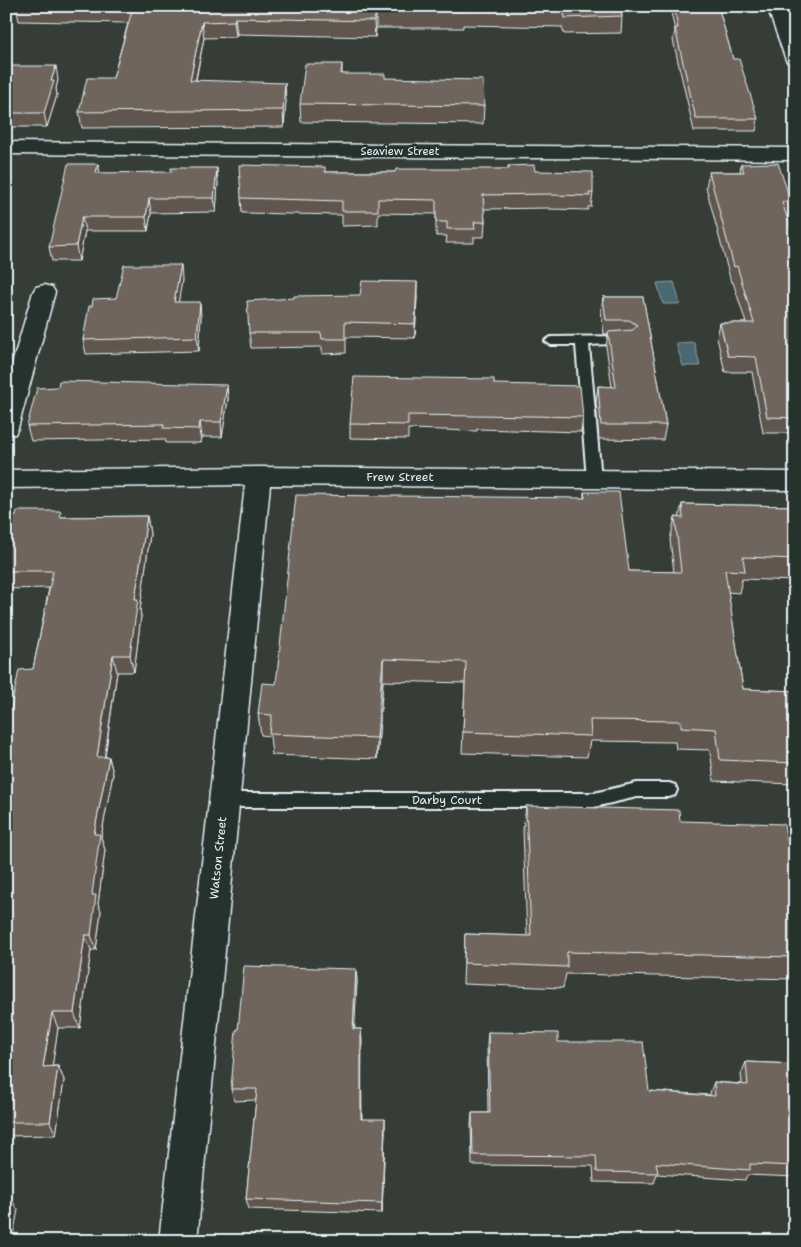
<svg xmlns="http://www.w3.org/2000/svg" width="801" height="1247" viewBox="0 0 801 1247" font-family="'Shantell Sans',sans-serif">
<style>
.water{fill:#4b6871;stroke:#8a9fa7}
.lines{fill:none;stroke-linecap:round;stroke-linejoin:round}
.lane-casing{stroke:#e8f1f8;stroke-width:4}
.street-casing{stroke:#e8f1f8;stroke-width:3}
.secondary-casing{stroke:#e8f1f8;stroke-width:3}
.lane{fill:#26332d;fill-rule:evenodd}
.street{fill:#26332d;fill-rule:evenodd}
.secondary{fill:#26332d;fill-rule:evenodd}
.wall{fill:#60574e;stroke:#e8f1f8}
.shaded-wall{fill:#4e4740;stroke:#e8f1f8}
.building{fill:#70655b;stroke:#e8f1f8}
.labels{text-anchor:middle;stroke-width:5;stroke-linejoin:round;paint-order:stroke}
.far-street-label{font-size:11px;fill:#e8f1f8;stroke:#26332d}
.street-label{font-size:12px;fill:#e8f1f8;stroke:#26332d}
</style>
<rect width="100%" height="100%" fill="#353d36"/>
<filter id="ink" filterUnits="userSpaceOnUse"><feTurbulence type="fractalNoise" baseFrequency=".02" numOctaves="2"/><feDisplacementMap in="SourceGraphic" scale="10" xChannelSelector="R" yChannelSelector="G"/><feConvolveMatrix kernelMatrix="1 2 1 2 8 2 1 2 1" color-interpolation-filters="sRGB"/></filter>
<g filter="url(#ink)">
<!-- water -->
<path class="water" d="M674,282L680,304H663L657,283Z
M694,342L700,366H683L676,343Z"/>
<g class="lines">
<!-- lane casing -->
<g class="lane-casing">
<path id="lane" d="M627,336L633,340L631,343L589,345L601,479L599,482H589L587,479L576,345H551L545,341L551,337Z
M637,783H669L675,785L677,790L675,795L669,797H637L594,807H224L218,805L216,800L218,795L224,793H594Z"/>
</g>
<!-- street casing -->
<g class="street-casing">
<path id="street" d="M6,142L795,148V160L6,154Z
M44,285L52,287L55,292L18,428L15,434L6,436V385L33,292L36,287Z
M258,467L795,472V490L270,485L197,1241H159L245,485L6,488V470Z"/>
</g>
<!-- secondary casing -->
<g class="secondary-casing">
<path id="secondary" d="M767,6H784L795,36V65L789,64L786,60Z"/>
</g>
<!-- lane -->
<use href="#lane" class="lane"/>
<!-- street -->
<use href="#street" class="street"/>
<!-- secondary -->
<use href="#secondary" class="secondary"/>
</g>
<!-- wall -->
<path class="wall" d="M16,6H620L622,16L621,33L564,34L562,27L463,25V28H376L375,37L237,34L236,37L204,38L196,80L286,100L284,127L82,128L79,112L113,78L128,23L19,21Z
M672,6H718L733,59L758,119L756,131H694L673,40L675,31L671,12Z
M342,64V74L385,78L484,106L483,124L301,122L300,104Z
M6,66L58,80L56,88L57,95L47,127H6Z
M98,164L100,173L218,182L216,212L151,213L148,231H85L79,261H52L49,247Z
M741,164L791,202L788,217H787L795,241V433H763L752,372H725L717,338L720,323H746L733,282H731L706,187L709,172H740Z
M508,166L535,171L593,193L591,207H588V210L549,209V208L484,209L485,222L484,237H474V243H446L447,236H436V214L378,213V225L342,226V215L242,213L241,198L326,172H395L508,169Z
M182,280L178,302L201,316L199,351L86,354L83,340L92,306L116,298Z
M417,296L415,338L346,337V353L322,354V347L251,348L249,333Z
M603,297H643L666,425L663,440L599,439L596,401L598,386L612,387L606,346L608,334H604L601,311Z
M494,384L583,417L581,432L477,429V431L408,429V439L350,438V424Z
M227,385L228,399L222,437H202L201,443H166L165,439L31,441L27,426Z
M584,492L629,571L674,572L670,540L675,517L679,518L682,504L795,506V581L742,579L739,593L728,592L743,689L795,691V784L714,781L710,750L676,749L675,742L590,741L587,757L462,753L465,683L383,681L377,759L272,755L270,736L261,735L258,714L276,684L584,498Z
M6,516L63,517L147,516L150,534L140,610L141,616L134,672H117L105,757H109L113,774L101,837L105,850L98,904L101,911L96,950H91L80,1028H58L52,1066H58L64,1080L56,1135L6,1136V888L9,876L6,870V732L33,669L49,588L6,589Z
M526,806L680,821L795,885V979L566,974L563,988L463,984L465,934L527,936L523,830Z
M356,969L357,981L354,1029H361L362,1119L385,1130L382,1213L249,1209L246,1199L256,1100L234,1101L231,1089L238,1030Z
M488,1032L558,1042L649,1091L710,1095V1093L714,1082L742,1084L741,1074L746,1062L795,1064V1177L747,1175L745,1180L657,1174L654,1183L594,1182L593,1166L472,1165L471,1124L472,1113H488L487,1044Z"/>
<!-- shaded-wall -->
<path class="shaded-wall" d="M376,12V28L375,37L374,21Z
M235,18L237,34L236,37L234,21Z
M202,22L204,38L192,97L190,80Z
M56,66L58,80L56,88L57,95L47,127L44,113L51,81Z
M285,83L286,100L284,127L283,110Z
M98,164L101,178L96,173Z
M217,168L218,182L216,212L214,198Z
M149,198L151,213L148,231L146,217Z
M82,217L85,231L79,261L76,246Z
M181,265L182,280L176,317L174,302Z
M417,282V296L415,338V324Z
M200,302L201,316L199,351L197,337Z
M227,385L228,399L222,437L221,422Z
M200,422L202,437L201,443L199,429Z
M147,516L150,534L140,610L141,616L134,672L130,655L135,599Z
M113,655L117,672L102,774L97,757Z
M383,659V681L377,759V738Z
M109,757L113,774L101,837L105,850L98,904L101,911L96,950L91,935L92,895L94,834Z
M85,935L91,950L80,1028L74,1013Z
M356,969L357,981L354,1041L353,1029Z
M52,1013L58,1028L50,1081L43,1067Z
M361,1029L362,1041L361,1130Z
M58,1066L64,1080L56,1135L50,1122Z
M385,1119V1130L382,1213V1203Z
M12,1200L18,1210L12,1241H6V1227Z"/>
<!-- building -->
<path class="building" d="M76,6H620L622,16L565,18L563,10L464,9V11L376,12L374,21L235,18L234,21L202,22L190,80L285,83L283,110L79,112L87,78H113L133,7Z
M674,6H718L733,59H739L758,119H696L675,28H678Z
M305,64H342L341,74H385V78L483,80L484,106L300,104Z
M6,66H56L51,81H54L44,113H6Z
M778,163L791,202H782L795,241V418L767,417L756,357L728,356L720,323H754L737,266L734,267L709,172H744L741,164Z
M68,164H98L96,173L171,172V168H217L214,198H149L146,217H82L76,246L49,247Z
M239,165L325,167V172H395L396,169H509L508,166L534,165L535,171L593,172V193H589L590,196L551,195V194L483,195L485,222H474L475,229H447V222H436V200L378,199V211H342V201L241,198Z
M124,265H181L174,302H200L197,337L83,340L89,306H92L93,299L116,298Z
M362,281L417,282L415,324L345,322V339H322L321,333H249L247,301L294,298V296L360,295Z
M603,297H643L666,425H601L598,386L616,387L608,332L633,330L637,325L629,320H606Z
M354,377L494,379V384L580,386L583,417L478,415V416L408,415V425L350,424Z
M59,381L227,385L221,422H200L199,429L163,428L164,424L27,426L37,388L58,387Z
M584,492H619L629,571L681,572L675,517L683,518L682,504L795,506V559L743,557L745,571L725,570L743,689L795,691V763L720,760L716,729L681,727V721L590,720L591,736L463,732L466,662L383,659L377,738L269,734L272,715L258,714L262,683L276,684L296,495L585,498Z
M17,511H61L60,517L147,516L135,599H138L130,655H113L97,757H109L94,834H100L92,895H96L91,935H85L74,1013H52L43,1067L58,1066L50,1122H6V888L12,860H6V732L19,670L33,669L53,571H6V516H16Z
M526,806L679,810L680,821L784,824L795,885V957L567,952V967L464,963L465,934L531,936Z
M244,966L356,969L353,1029H361V1119H385L382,1203L246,1199L257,1089H231L236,1030H238Z
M488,1032L558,1033V1042H643L649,1091L715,1096L714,1082L748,1085L746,1062L795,1064V1166L750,1164V1170L656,1163L658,1173L597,1172L596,1156L473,1155L472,1113H490Z
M6,1200H12L6,1227Z
M6,1239L17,1240L16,1241H6Z"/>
</g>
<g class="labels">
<!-- far-street labels -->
<g class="far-street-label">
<text x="400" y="155">Seaview Street</text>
</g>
<!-- street labels -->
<g class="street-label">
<text x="400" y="481">Frew Street</text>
<text x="447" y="804">Darby Court</text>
<text transform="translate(218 858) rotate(-84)" y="4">Watson Street</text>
</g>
</g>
<!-- margin -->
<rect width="801" height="1247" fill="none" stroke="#26332d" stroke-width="25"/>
<rect x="12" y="12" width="776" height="1222" fill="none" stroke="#e8f1f8" stroke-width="2" filter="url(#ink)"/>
</svg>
